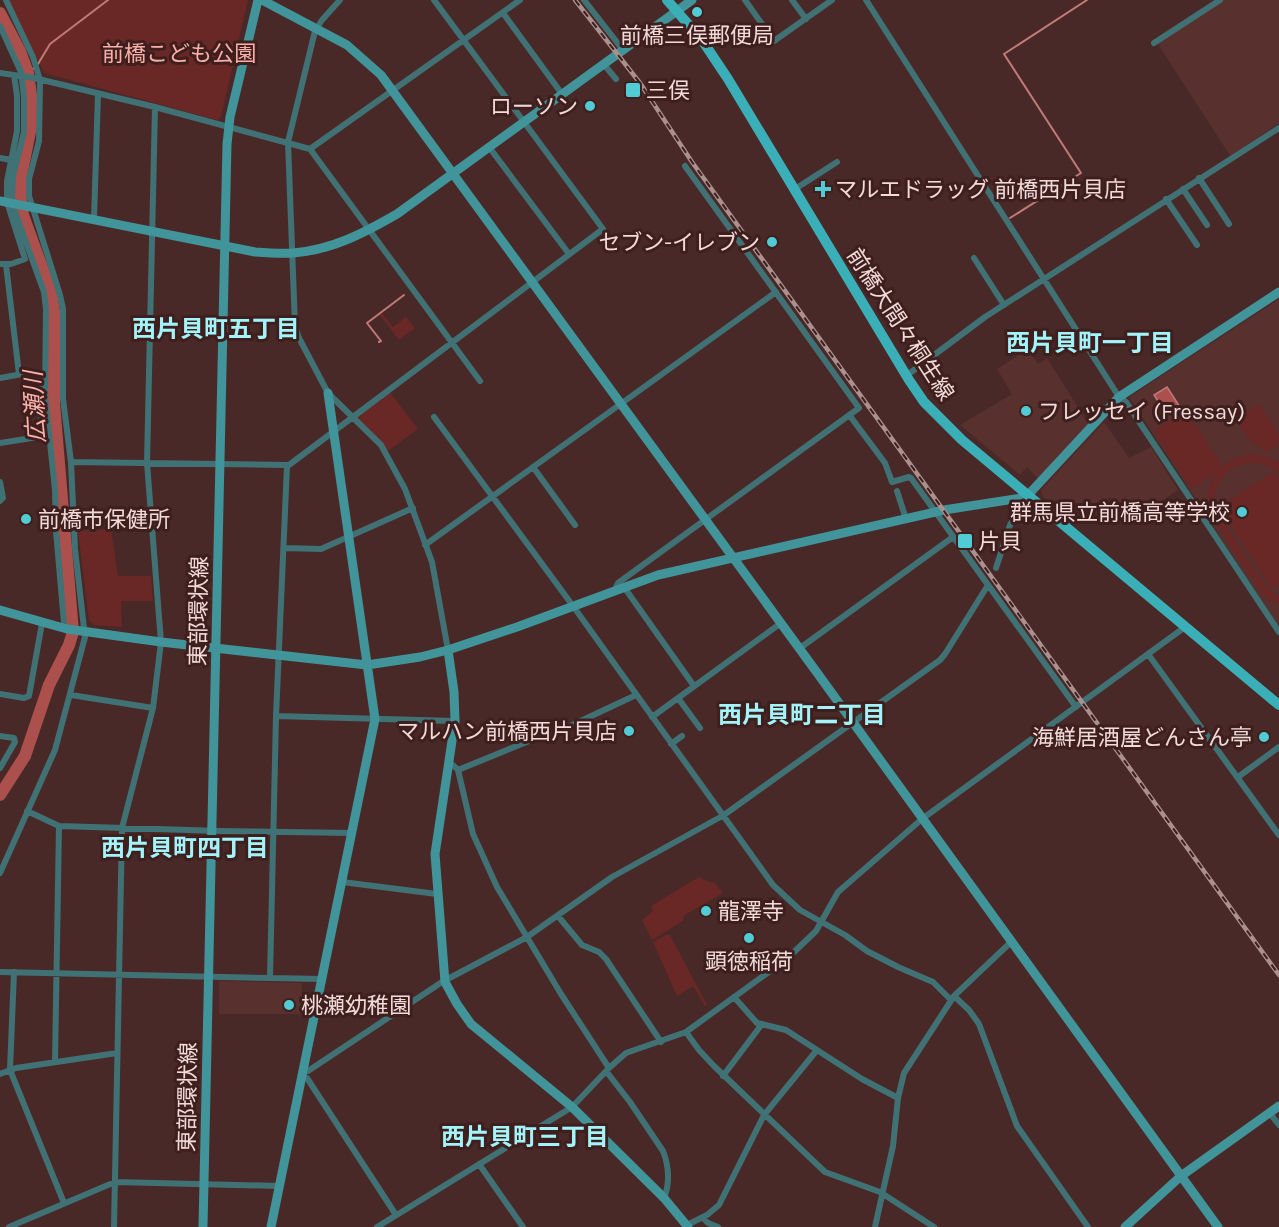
<svg xmlns="http://www.w3.org/2000/svg" width="1279" height="1227" viewBox="0 0 1279 1227" font-family="Karla,'Noto Sans JP',sans-serif">
<style>
.built{fill:#58302e}
.green{fill:#692726}
.water{fill:#ab504d;stroke:#c07a77;stroke-width:1.5}
.lines{fill:none;stroke-linecap:round;stroke-linejoin:round}
.stream{stroke:#c07a77;stroke-width:2}
.river{stroke:#ab504d;stroke-width:12}
.street{stroke:#407275;stroke-width:6}
.secondary{stroke:#40949a;stroke-width:9}
.primary{stroke:#3bafb7;stroke-width:10}
.rail-casing{stroke:#aa908e;stroke-width:4.5}
.rail{stroke:#3e1f1d;stroke-width:2;stroke-dasharray:7;stroke-linecap:butt}
.poi-dot{fill:#51ccd4;stroke:#3e1f1d;stroke-width:2}
.labels{text-anchor:middle;stroke-width:6;stroke-linejoin:round;paint-order:stroke}
.poi-label{font-size:22px;fill:#f1dbd9;stroke:#3e1f1d;text-anchor:start}
.park-label{font-size:22px;fill:#faaea9;stroke:#3e1f1d}
.street-label{font-size:22px;fill:#f1dbd9;stroke:#3e1f1d}
.neighbourhood-label{font-size:24px;font-weight:bold;fill:#a2f4fa;stroke:#3e1f1d}
.water-label{font-size:24px;font-style:italic;fill:#fdb1ab;stroke:#3e1f1d}
</style>
<rect width="100%" height="100%" fill="#492927"/>
<!-- built -->
<path class="built" d="M1224,0H1279V123L1232,155L1229,154L1158,44Z
M1279,299V627L1129,397Z
M1028,349L1038,364L1047,358L1089,425L1038,479L1027,467L1020,475L960,425L1012,394L997,369Z
M1104,422L1129,458L1151,447L1178,490L1128,523L1110,497L1087,511L1081,503L1061,512L1043,497L1041,490Z
M219,981L302,983L301,1014H219Z"/>
<!-- green -->
<path class="green" d="M9,0H248L221,117L217,120L44,73Z
M381,312L393,327L406,317L415,328L399,340L379,314Z
M389,391L418,429L385,453L352,419Z
M1259,404L1279,435V444L1265,453L1258,444L1254,446L1236,420Z
M1186,410L1221,464L1220,468C1239,454 1256,449 1277,461L1279,460V473C1255,452 1215,465 1215,500C1216,513 1257,576 1268,588C1271,592 1275,594 1279,596V604L1268,599L1262,593C1250,574 1211,521 1208,503C1206,492 1211,481 1217,472L1191,489L1154,431Z
M1274,471L1279,479V585L1272,589L1219,507Z
M111,529L118,576H151L153,601H121L122,627L94,625L89,620L78,531Z
M699,877L711,883L714,882L723,893L683,916L684,920L652,940L642,920L653,911L651,906Z
M666,935H670L707,1005L705,1006L693,986L677,996L653,942Z"/>
<!-- water -->
<path class="water" d="M1167,387L1180,407L1167,415L1154,395Z"/>
<g class="lines">
<!-- stream -->
<path class="stream" d="M38,64L50,44L108,0
M28,73L34,68
M1010,218L1081,173L1004,54L1087,0
M379,342L381,341L367,323L404,295"/>
<!-- river -->
<path class="river" d="M0,13L20,51L28,73L32,103L31,127L20,181V194L23,215L51,292L54,311V403L73,632L69,645L49,685L25,756L0,795"/>
<!-- street -->
<path class="street" d="M340,0L322,20L315,31L288,142L295,326L299,338L328,393L381,445L405,489L432,562L448,650
M584,0L623,50
M745,0L774,41L832,0
M792,0L806,19
M866,0L1119,397L1126,402L1279,632
M503,13L562,94
M0,26L21,72L24,97V132L13,176L12,198
M1154,43L1220,0
M606,67L616,79
M0,73L34,78L155,107L310,149L520,0
M489,147L569,254
M310,149L480,381
M0,158L11,160
M1199,178L1229,224
M795,189L837,162
M1183,189L1207,225
M1166,199L1197,245
M14,209L44,292L46,309L45,395L55,490L56,531L64,623
M94,219L98,94
M974,258L1004,305
M0,264H11L25,259L7,202V181L17,131V96L14,75
M6,265L19,374
M906,376L985,317L1279,128
M0,378L33,372L38,373L42,433L38,437L0,443
M850,416L885,463L892,482L909,477L911,478L1076,707
M434,417L573,606L773,885L800,910L845,935L867,951L898,967L933,982L951,1000
M71,462L289,465L603,229L434,0
M287,466L276,716L270,978L322,979
M533,467L575,525
M0,482L3,498L0,501
M897,491L906,519
M425,545L776,292
M284,548L321,549L413,508
M996,568L1010,525L1022,505L1021,498
M624,587L694,686
M616,591V587L618,583L859,408L685,166
M800,648L953,537
M1148,654L1279,835
M0,694L24,698L29,696L42,623
M71,695L153,708
M678,698L700,728
M276,716L455,721
M652,717L781,623
M0,736L14,738L15,742L0,768
M671,744L682,736
M448,766L453,765L458,770L473,834L497,887L561,994L609,1068
M458,770L534,739L553,734L636,695
M1238,777L1279,747
M27,811L59,826L221,831L352,833
M0,873L55,750L85,637L75,549L71,462L63,399V309L60,295L29,196V179L39,141L40,80L33,57L6,0
M342,882L437,894
M558,916L582,945L599,952L606,959L661,1042
M0,972L270,978
M14,972L10,1070L64,1203
M954,996L969,1010L979,1024L1017,1126L1088,1227
M734,997L757,1023L786,1030L862,1079L898,1098
M686,1032L699,1050L714,1066L825,1172L880,1192L934,1227
M55,1062L59,826
M303,1071H308L442,982L527,937L612,877L724,815L940,660L945,654L988,585
M606,1071L630,1102L663,1151C669,1166 670,1184 664,1198
M0,1074L16,1068L117,1053
M302,1076L307,1078L396,1215
M723,1076L762,1024
M1268,1114L1272,1116L1279,1125
M479,1164L523,1227
M703,1218L708,1223L718,1227
M687,1225L707,1215L719,1205L764,1115L817,1050
M9,1227L115,1182L280,1186
M114,1227L122,828L153,708L161,642L147,463L155,107
M377,1227L572,1107L609,1068L626,1053L686,1032L770,971L794,952L816,931L838,892L922,819L1185,627
M875,1227L893,1146L898,1098L904,1073L954,996L1011,942"/>
<!-- secondary -->
<path class="secondary" d="M262,0L347,45L381,75L818,674L1218,1227
M0,201L255,252C268,253 281,254 293,253C332,250 364,233 397,214L692,0
M0,610L67,629L161,642L367,665L420,657L448,650L517,627L658,575L944,510L1021,498L1029,494L1119,397L1279,292
M448,650L454,692L455,721L435,854L445,982L457,1004L471,1024L572,1107L664,1198L688,1227
M203,1227L227,144L230,117L258,0
M271,1227L375,719L328,393
M1125,1227L1181,1176L1279,1106"/>
<!-- primary -->
<path class="primary" d="M667,0L702,40L728,79L909,380L924,402L962,440L1279,705"/>
<!-- rail casing -->
<g class="rail-casing">
<path id="rail" d="M575,0L640,83L692,162L1279,975"/>
</g>
<!-- rail -->
<use href="#rail" class="rail"/>
</g>
<!-- markers -->
<g class="poi-dot">
<circle cx="697" cy="12" r="6"/>
<rect x="625" y="82" width="16" height="16" rx="3"/>
<circle cx="590" cy="106" r="6"/>
<path d="M820 180h6v6h6v6h-6v6h-6v-6h-6v-6h6z"/>
<circle cx="772" cy="242" r="6"/>
<circle cx="1026" cy="411" r="6"/>
<circle cx="1242" cy="512" r="6"/>
<circle cx="26" cy="519" r="6"/>
<rect x="957" y="533" width="16" height="16" rx="3"/>
<circle cx="629" cy="731" r="6"/>
<circle cx="1264" cy="737" r="6"/>
<circle cx="706" cy="911" r="6"/>
<circle cx="749" cy="938" r="6"/>
<circle cx="289" cy="1005" r="6"/>
</g>
<g class="labels">
<!-- poi labels -->
<g class="poi-label">
<text x="697" y="43" text-anchor="middle">前橋三俣郵便局</text>
<text x="646" y="98">三俣</text>
<text x="578" y="114" text-anchor="end">ローソン</text>
<text x="835" y="197">マルエドラッグ 前橋西片貝店</text>
<text x="760" y="250" text-anchor="end">セブン-イレブン</text>
<text x="1038" y="419">フレッセイ (Fressay)</text>
<text x="1230" y="520" text-anchor="end">群馬県立前橋高等学校</text>
<text x="38" y="527">前橋市保健所</text>
<text x="978" y="549">片貝</text>
<text x="617" y="739" text-anchor="end">マルハン前橋西片貝店</text>
<text x="1252" y="745" text-anchor="end">海鮮居酒屋どんさん亭</text>
<text x="718" y="919">龍澤寺</text>
<text x="749" y="969" text-anchor="middle">顕徳稲荷</text>
<text x="301" y="1013">桃瀬幼稚園</text>
</g>
<!-- park labels -->
<g class="park-label">
<text x="179" y="61">前橋こども公園</text>
</g>
<!-- street labels -->
<g class="street-label">
<text transform="translate(901 324) rotate(57)" y="8">前橋大間々桐生線</text>
<text transform="translate(198 611) rotate(-89)" y="8">東部環状線</text>
<text transform="translate(187 1097) rotate(-89)" y="8">東部環状線</text>
</g>
<!-- neighbourhood labels -->
<g class="neighbourhood-label">
<text x="216" y="337">西片貝町五丁目</text>
<text x="1090" y="351">西片貝町一丁目</text>
<text x="802" y="723">西片貝町二丁目</text>
<text x="185" y="856">西片貝町四丁目</text>
<text x="525" y="1145">西片貝町三丁目</text>
</g>
<!-- water labels -->
<g class="water-label">
<text transform="translate(35 407) rotate(-93)" y="8">広瀬川</text>
</g>
</g>
</svg>
